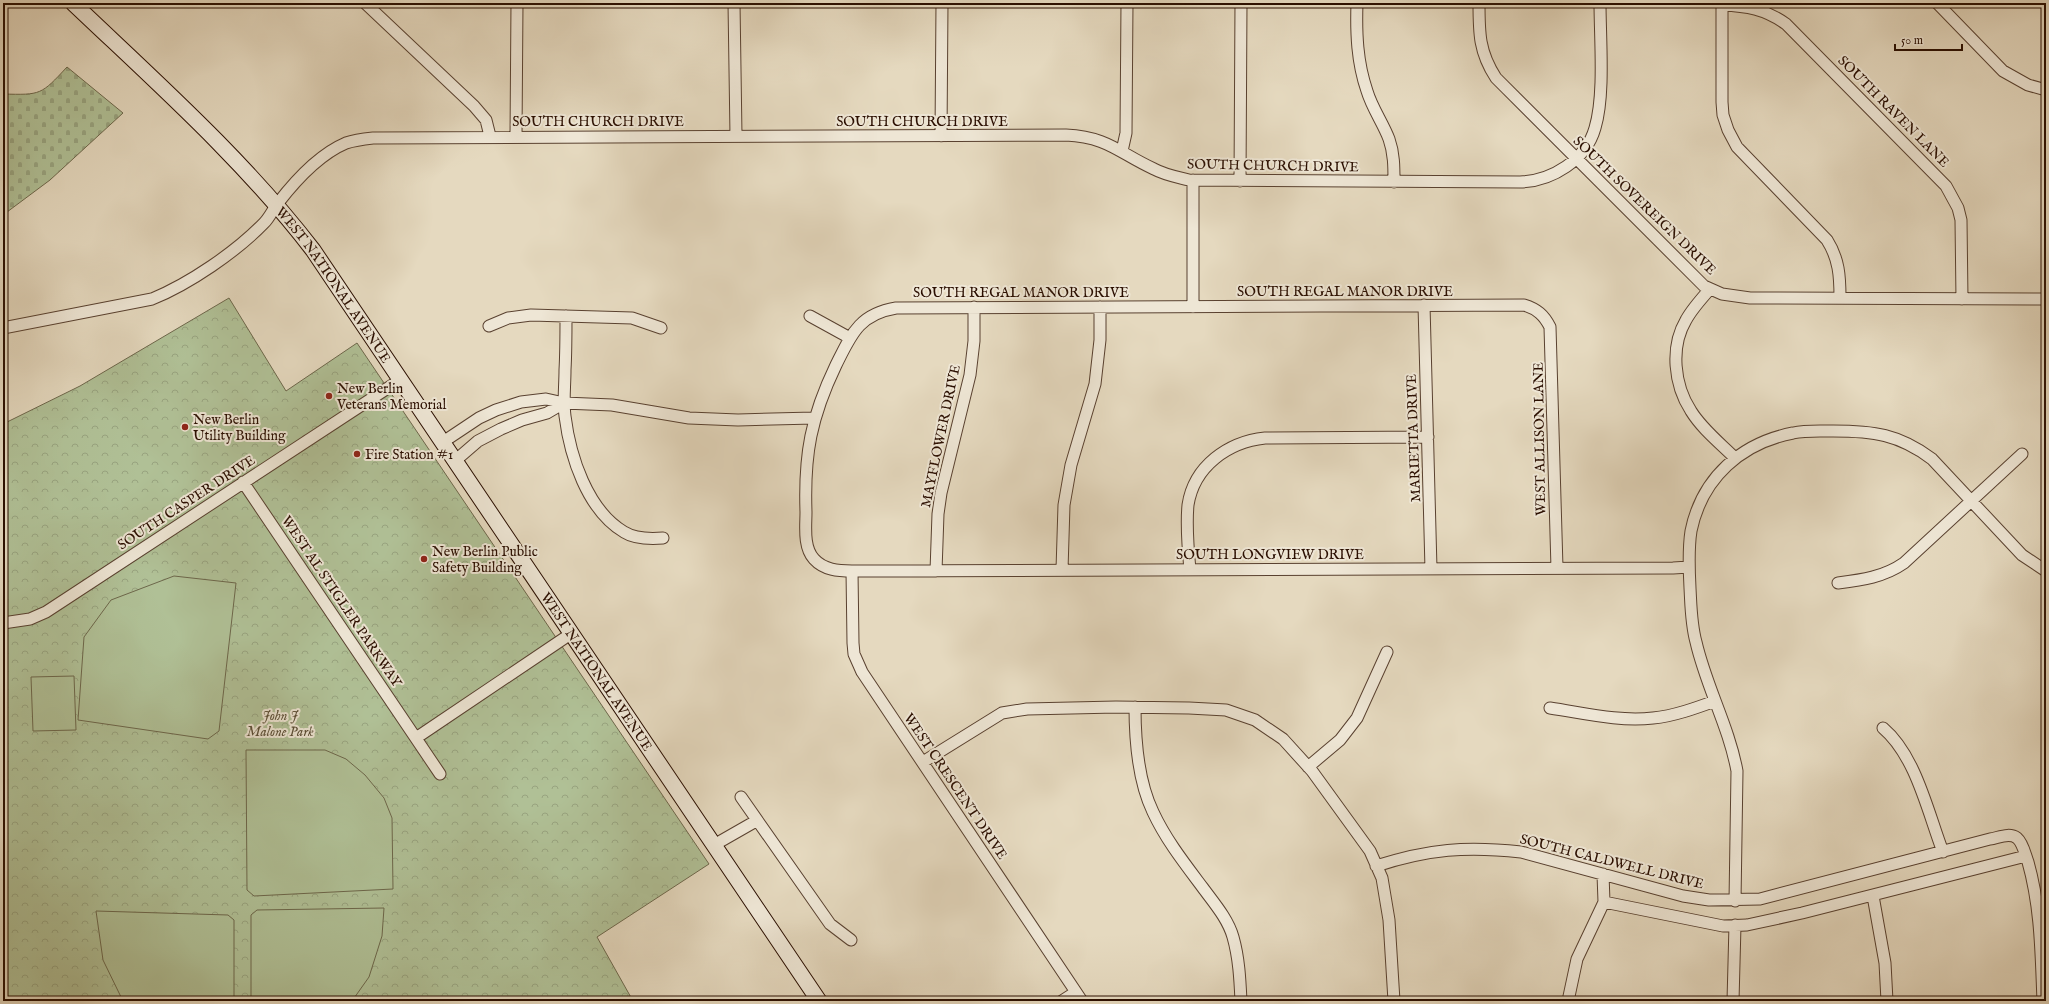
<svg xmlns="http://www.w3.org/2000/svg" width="2049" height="1004" viewBox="0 0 2049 1004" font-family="'IM FELL English',serif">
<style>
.forest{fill:url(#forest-crowns);stroke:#6d674b}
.cemetery{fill:url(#cemetery-stones);stroke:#6d674b}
.pitch{fill:#b0c096;stroke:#6d674b}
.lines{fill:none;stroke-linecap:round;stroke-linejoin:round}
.street-casing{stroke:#594130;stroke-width:13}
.secondary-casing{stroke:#2a0e00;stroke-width:17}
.street{stroke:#eee6d5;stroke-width:11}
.secondary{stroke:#eee6d5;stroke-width:15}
.poi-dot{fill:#8f2418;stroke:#eee6d5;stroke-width:1.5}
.labels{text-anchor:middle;stroke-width:4;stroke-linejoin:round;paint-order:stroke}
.street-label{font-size:14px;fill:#2a0e00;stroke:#eee6d5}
.poi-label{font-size:14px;fill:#2a0e00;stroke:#eee6d5;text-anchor:start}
.park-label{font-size:14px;font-style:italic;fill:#594c34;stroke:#eee6d5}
</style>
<defs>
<pattern id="forest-crowns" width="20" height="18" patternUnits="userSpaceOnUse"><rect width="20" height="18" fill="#b0c096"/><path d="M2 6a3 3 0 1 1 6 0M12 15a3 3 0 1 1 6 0" fill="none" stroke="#98a480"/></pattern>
<pattern id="cemetery-stones" width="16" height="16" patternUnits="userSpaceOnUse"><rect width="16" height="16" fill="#b0c096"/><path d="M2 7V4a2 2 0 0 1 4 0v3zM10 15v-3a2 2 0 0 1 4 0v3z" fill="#98a480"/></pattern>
</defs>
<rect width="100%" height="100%" fill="#e5d9bf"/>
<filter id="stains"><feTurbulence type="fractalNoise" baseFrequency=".005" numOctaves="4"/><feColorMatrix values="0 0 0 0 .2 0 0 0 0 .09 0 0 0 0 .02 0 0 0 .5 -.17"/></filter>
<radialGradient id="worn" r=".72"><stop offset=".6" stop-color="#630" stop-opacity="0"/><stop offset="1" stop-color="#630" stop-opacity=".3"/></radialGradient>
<!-- forest -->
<path class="forest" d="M229,298L286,391L357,343L709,864L597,937L633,1001H3V424L80,386Z"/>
<!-- cemetery -->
<path class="cemetery" d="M67,67L123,113L50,180L3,215V94C41,95 41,95 67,67Z"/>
<!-- pitch -->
<path class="pitch" d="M174,576L236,583L219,731L208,739L78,720L84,637L111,600Z
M74,676L76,730L33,731L31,677Z
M246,750H325L346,759L365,775L384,798L392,818L393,889L254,896L247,890Z
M384,908L382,936L369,977L352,1001H251V915L257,910Z
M96,911L228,915L234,920V1001H125L121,997L103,960Z"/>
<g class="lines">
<!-- street casing -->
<g class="street-casing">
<path id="street" d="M365,3L474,106L486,120L490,136
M734,3L736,136
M1357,3C1356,33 1357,62 1367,91C1372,108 1383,123 1389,139C1394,153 1394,167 1394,182
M1479,3C1479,33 1479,52 1496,78L1704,286L1722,294L1750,298L2046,299
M1722,3V102L1723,115L1728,130L1737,147L1827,240C1839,259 1840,276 1840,298
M1937,3L2003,71L2028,85L2046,90
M1722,5C1747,6 1765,9 1786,24L1946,186L1958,208L1961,220L1962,299
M516,136L517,3
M941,136L942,3
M1122,151L1126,133L1127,3
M1193,180V307
M1240,181L1241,3
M1710,289C1701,299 1692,309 1686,320C1670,347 1674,385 1691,411C1702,429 1720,443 1735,458
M1424,305L1431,569
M566,316C566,334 566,352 565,370C565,386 563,401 565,416C570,456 587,510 624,532C635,539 650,539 663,538
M810,316L850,338
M489,326L508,318L531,315L632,318L661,328
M3,328L152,299C189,284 236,252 264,223C270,217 273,209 278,203C295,181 320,154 346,143C355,140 364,139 373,138L1066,135C1108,137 1119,153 1154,169C1165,175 1177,177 1189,180L1520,182C1552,181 1586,160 1595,128C1605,95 1600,39 1600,3
M443,442L479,418L496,410L521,402L546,399L564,403L612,405L689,418L738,420L814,418
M456,460L478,441L501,429L522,420L547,413L564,403
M243,482L440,774
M1557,568L1550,327C1544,315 1537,309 1524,305L896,308C859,314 851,335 836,365C811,417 804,454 806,512C806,526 803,547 814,559C824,570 838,571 852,571L1673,568L1689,567
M1062,570L1064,505L1071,465L1095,384L1100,340V307
M1190,570C1188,549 1186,526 1188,505C1194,466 1228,442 1265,438L1428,437
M852,571L853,643L854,654L862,672L1082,1001
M936,571L938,514L941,493L970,375L974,341V307
M1838,583C1862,580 1884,577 1904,563L2022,454
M3,623L30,619L46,612L400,380
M1135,707C1135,742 1138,781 1153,812C1166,840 1185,864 1203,888C1214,903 1228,919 1233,937C1239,958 1240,980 1241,1001
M1550,708C1584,713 1619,722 1653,718C1674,716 1696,708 1715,701
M1883,728C1916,756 1928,813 1943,852
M416,738L572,633
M923,762L1002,713L1027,709L1116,707L1189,708L1226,710L1255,720L1283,739L1312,771L1370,851L1382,878L1389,920L1394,1001
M1308,767L1340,740L1357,718L1387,652
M741,797L830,924L851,940
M714,845L756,821
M1376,866C1429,849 1466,846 1521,852L1683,896L1709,900L1760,899L1990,839C1998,838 2009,832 2017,838C2023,843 2025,854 2028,862C2041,908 2041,954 2043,1001
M1873,896L1885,963L1887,1001
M1735,901L1737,771C1729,727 1706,686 1696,642C1691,624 1691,606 1690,588C1689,569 1688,550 1691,531C1702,477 1742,443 1793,433C1806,430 1820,431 1833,431C1873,431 1899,434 1932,459L2022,555L2046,571
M1604,902L1723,926L1747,925L1802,913L2026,856
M1062,1001L1076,992
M1568,1001L1577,959L1604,902L1603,874
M1733,1001L1735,925"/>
</g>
<!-- secondary casing -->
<g class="secondary-casing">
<g id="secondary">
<path id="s1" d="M73,3C156,82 243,159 313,250L819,1001"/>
</g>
</g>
<!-- street -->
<use href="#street" class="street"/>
<!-- secondary -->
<use href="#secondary" class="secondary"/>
</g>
<!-- markers -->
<g class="poi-dot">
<circle cx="329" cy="396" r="4"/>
<circle cx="185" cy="427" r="4"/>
<circle cx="357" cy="454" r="4"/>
<circle cx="424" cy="559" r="4"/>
</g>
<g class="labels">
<!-- street labels -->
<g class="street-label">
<text transform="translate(1894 111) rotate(45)" y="5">SOUTH RAVEN LANE</text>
<text x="598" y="126">SOUTH CHURCH DRIVE</text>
<text x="922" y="126">SOUTH CHURCH DRIVE</text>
<text transform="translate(1273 165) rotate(1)" y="5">SOUTH CHURCH DRIVE</text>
<text transform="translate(1645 205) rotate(44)" y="5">SOUTH SOVEREIGN DRIVE</text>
<text dy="5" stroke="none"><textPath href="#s1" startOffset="385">WEST NATIONAL AVENUE</textPath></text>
<text x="1345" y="296">SOUTH REGAL MANOR DRIVE</text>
<text x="1021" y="297">SOUTH REGAL MANOR DRIVE</text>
<text transform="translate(940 436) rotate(-78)" y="5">MAYFLOWER DRIVE</text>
<text transform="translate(1413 438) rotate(-92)" y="5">MARIETTA DRIVE</text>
<text transform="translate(1539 439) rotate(-91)" y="5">WEST ALLISON LANE</text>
<text transform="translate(186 502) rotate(-33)" y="5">SOUTH CASPER DRIVE</text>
<text x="1270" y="559">SOUTH LONGVIEW DRIVE</text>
<text transform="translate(342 601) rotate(56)" y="5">WEST AL STIGLER PARKWAY</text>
<text dy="5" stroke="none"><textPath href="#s1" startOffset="853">WEST NATIONAL AVENUE</textPath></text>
<text transform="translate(956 786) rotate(56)" y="5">WEST CRESCENT DRIVE</text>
<text transform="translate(1612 861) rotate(14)" y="5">SOUTH CALDWELL DRIVE</text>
</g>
<!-- poi labels -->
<g class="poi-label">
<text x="337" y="393">New Berlin<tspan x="337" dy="16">Veterans Memorial</tspan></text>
<text x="193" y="424">New Berlin<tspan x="193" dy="16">Utility Building</tspan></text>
<text x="365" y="459">Fire Station #1</text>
<text x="432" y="556">New Berlin Public<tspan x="432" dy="16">Safety Building</tspan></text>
</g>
<!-- park labels -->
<g class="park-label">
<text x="280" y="720">John J<tspan x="280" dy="16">Malone Park</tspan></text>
</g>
</g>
<!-- margin -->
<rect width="2049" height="1004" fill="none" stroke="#e5d9bf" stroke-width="16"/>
<rect x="4" y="4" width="2041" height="996" fill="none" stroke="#2a0e00" stroke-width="2"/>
<rect x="8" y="8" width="2033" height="988" fill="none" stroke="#2a0e00"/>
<!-- scale -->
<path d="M1895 44v6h67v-6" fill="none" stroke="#2a0e00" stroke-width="2"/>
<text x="1901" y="44" font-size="12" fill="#2a0e00" stroke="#eee6d5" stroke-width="3" paint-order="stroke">50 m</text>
<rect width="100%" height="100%" filter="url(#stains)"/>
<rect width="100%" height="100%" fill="url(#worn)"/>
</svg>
